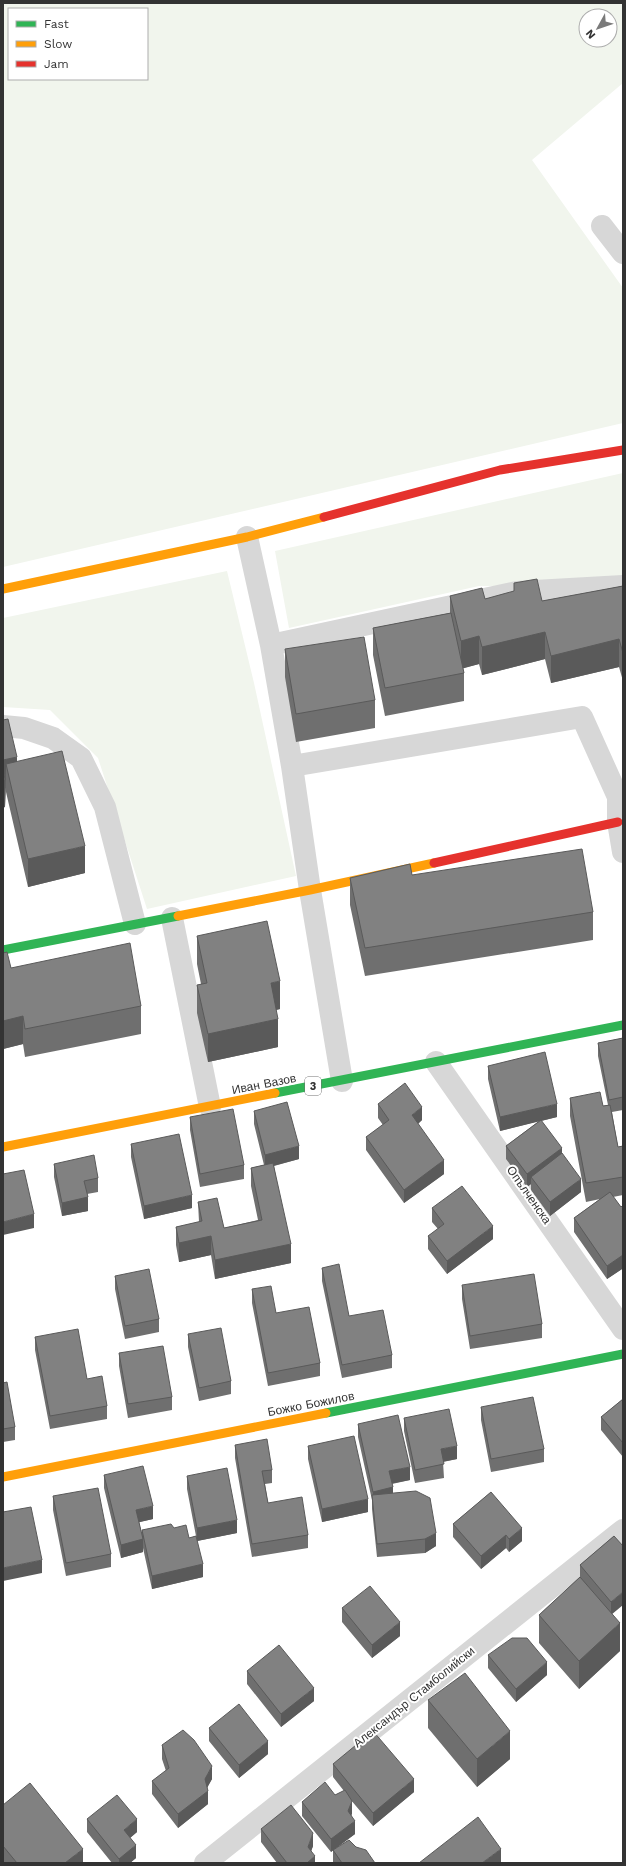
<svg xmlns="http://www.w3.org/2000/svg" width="626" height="1866" viewBox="0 0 626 1866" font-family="'Work Sans',sans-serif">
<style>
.green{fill:#f1f5ed;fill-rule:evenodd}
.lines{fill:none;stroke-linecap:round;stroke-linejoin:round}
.street{stroke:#d7d7d7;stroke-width:22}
.fast{stroke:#30b455;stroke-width:9}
.slow{stroke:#ff9f0a;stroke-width:9}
.jam{stroke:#e5322d;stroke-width:9}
.wall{fill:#6f6f6f}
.shaded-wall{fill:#5a5a5a}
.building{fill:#818181;stroke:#5a5a5a}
.labels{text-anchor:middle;stroke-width:4;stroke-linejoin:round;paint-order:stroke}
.shield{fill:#fff;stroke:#707070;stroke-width:1}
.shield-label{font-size:11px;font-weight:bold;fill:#333}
.street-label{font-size:12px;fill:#333;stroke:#fff}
</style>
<rect width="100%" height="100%" fill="#fff"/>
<!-- green -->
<path class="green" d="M3,3H623V83L532,160L623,288V423L3,567ZM9,9H147V79H9ZM586,16H610V40H586Z
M623,473V587L479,586L289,628L275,551Z
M227,571L254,683L296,876L147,909L98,758L50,710L3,707V618Z"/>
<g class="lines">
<!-- street -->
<path class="street" d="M602,226L623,253
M247,537L271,645L292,766L310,890L342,1081
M271,645L517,592L623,586
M3,726L24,728L53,738L81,758L105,807L135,924
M292,766L582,717L618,797V822L623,852
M172,918L210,1107
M436,1062L623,1329
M205,1863L623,1530"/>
<!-- fast -->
<path class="fast" d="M3,950L178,916
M275,1093L623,1025
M326,1413L623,1354"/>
<!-- slow -->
<path class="slow" d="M3,589L247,537L324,517
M178,916L310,890L434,863
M3,1147L275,1093
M3,1477L326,1413"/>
<!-- jam -->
<path class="jam" d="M324,517L500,470L623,450
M434,863L618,822"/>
</g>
<!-- wall -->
<path class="wall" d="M514,583L542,601L623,586V681L619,667L551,683L545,659L482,675L479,664L463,668L464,673V701L385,716L373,655V628L450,613V596L485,599L514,592Z
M285,649L375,700V728L296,742L285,677Z
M3,720L17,762L85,873L28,887L6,792V787L5,807Z
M412,875L593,912V940L365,976L350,905V878Z
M197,936L280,1009L276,1010L278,1047L208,1062L197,1013V985L201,984L197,964Z
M3,953L11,968L141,1006V1034L25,1057L23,1044L3,1049Z
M623,1038V1110L612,1112L618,1147L623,1146V1195L613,1197L621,1207L623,1205V1274L622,1269L607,1279L574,1232V1218L600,1199L586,1202L570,1116V1098L603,1106L608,1105L598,1056V1043Z
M488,1066L557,1117L541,1121L562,1154L581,1192L550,1216L531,1190V1184L527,1187L506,1159V1146L539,1121L500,1131L488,1079Z
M378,1104L422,1120L418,1124L444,1174L404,1203L366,1150V1137L383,1125L378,1118Z
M254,1111L299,1159L274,1166L291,1263L215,1279L211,1255L179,1262L176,1245V1227L199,1222L198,1202L224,1228L258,1220L251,1186V1168L264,1165L254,1124Z
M190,1117L244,1165V1179L200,1187L190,1130Z
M131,1144L192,1208L144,1219L131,1157Z
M54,1164L98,1178V1192L87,1194L88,1211L62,1216L54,1177Z
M432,1208L493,1239L447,1274L428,1249V1236L438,1229L432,1222Z
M322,1268L349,1316L392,1355V1368L342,1378L322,1281Z
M115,1276L159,1319V1332L125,1339L115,1289Z
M462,1285L542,1324V1338L470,1349L462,1299Z
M252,1289L276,1313L320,1363V1376L268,1386L252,1303Z
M188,1334L231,1381V1394L199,1401L188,1347Z
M35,1337L87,1379L107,1406V1419L50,1429L35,1350Z
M119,1353L172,1397V1410L128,1418L119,1366Z
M3,1383L15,1427V1440L3,1442Z
M623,1399V1457L601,1430V1417Z
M481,1407L544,1449V1462L491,1472L481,1420Z
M404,1418L457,1459L443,1462L444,1478L415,1483L404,1431Z
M358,1424L410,1480L392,1484L393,1493L436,1546L425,1553L377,1557L372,1509V1500L358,1437Z
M235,1445L272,1470V1483L265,1484L268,1503L308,1535V1548L252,1557L235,1458Z
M308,1446L368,1512L322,1522L308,1459Z
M104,1475L153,1519L139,1522L142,1535V1530L189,1538L196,1536L187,1489V1476L237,1533L197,1541L203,1577L152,1589L143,1548V1552L121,1558L104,1488Z
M491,1492L522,1541L509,1552L506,1548L481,1569L453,1537V1524Z
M53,1496L111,1554V1567L66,1576L53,1510Z
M614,1536L612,1614L620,1651L579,1689L539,1643V1615L580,1577V1565Z
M342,1608L400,1636L372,1658L342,1622Z
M488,1655L547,1675L516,1702L488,1668Z
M247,1671L314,1701L281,1727L247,1684Z
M428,1700L510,1759L477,1787L428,1728Z
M209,1728L268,1754L239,1778L209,1741Z
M162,1745L212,1779L207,1787L208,1804L178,1828L152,1794V1781L166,1771L162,1759Z
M333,1764L414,1792L373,1826L350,1799L351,1815L355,1834L336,1848L356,1847L375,1863H333V1850L331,1852L302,1816V1802L335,1795L344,1791L333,1777Z
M3,1805L83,1863H3Z
M87,1819L137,1832L130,1838L136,1858L130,1863H112L87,1832Z
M261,1829L313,1846L311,1851L315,1863H277L261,1842Z"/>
<!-- shaded-wall -->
<path class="shaded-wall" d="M545,632V659L482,675V647Z
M479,636V664L461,669V641Z
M619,639V667L551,683V656Z
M17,757V785L6,764L5,807L3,808V760Z
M85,846V873L28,887V859Z
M280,981V1009L271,1011V983Z
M23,1016V1044L3,1049V1021Z
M278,1019V1047L208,1062V1034Z
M557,1104V1117L500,1131V1117Z
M422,1107V1120L412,1129V1115Z
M299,1146V1159L265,1168V1155Z
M562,1148V1161L531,1177V1184L527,1187V1174Z
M444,1160V1174L404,1203V1190Z
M581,1179V1192L550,1216V1202Z
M192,1195V1208L144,1219V1206Z
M88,1197V1211L62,1216V1203Z
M34,1214V1228L3,1235V1222Z
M493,1226V1239L447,1274V1261Z
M211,1236V1255L179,1262V1243Z
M291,1244V1263L215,1279V1260Z
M623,1255V1261L622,1258V1269L607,1279V1266Z
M457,1446V1459L441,1462V1449Z
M410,1467V1480L389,1484V1471Z
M393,1487V1501L373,1505V1492Z
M368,1499V1512L322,1522V1509Z
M153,1506V1519L136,1523V1510Z
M237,1520V1533L197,1541V1528Z
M522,1528V1541L509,1552V1539Z
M436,1533V1546L425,1553V1539Z
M506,1535V1548L481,1569V1556Z
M143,1539V1552L121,1558V1545Z
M42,1560V1573L3,1581V1568Z
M203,1564V1577L152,1589V1576Z
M623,1592V1605L611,1615V1602Z
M400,1622V1636L372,1658V1645Z
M620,1623V1651L579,1689V1661Z
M547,1662V1675L516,1702V1689Z
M314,1688V1701L281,1727V1714Z
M510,1731V1759L477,1787V1759Z
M268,1741V1754L239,1778V1765Z
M212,1766V1779L205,1792V1779Z
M414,1779V1792L373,1826V1813Z
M208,1791V1804L178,1828V1814Z
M352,1801V1814L348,1824V1811Z
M137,1819V1832L124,1843V1830Z
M355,1821V1834L331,1852V1839Z
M313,1833V1846L308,1860V1847Z
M136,1845V1858L130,1863H119V1859Z
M83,1849V1863H65Z
M501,1849V1862L499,1863H482Z
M315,1856V1863H307Z"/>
<!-- building -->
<path class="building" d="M537,579L542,601L623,586V653L619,639L551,656L545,632L482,647L479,636L461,641L450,596L482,588L485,599L514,591V583Z
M451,613L464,673L385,688L373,628Z
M364,637L375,700L296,714L285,649Z
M8,719L17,757L3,760V720Z
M62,751L85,846L28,859L6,764Z
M3,767L5,780H3Z
M582,849L593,912L365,948L350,878L410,864L412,875Z
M267,921L280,981L271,983L278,1019L208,1034L197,985L207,983L197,936Z
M130,943L141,1006L25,1029L23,1016L3,1021V953L7,952L11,968Z
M623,1038V1097L609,1100L598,1043Z
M545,1052L557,1104L500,1117L488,1066Z
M405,1083L422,1107L412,1115L444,1160L404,1190L366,1137L389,1120L378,1104Z
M600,1092L603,1106L610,1105L618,1147L623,1146V1177L586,1183L570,1098Z
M287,1102L299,1146L265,1155L254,1111Z
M233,1109L244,1165L200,1174L190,1117Z
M541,1120L562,1148L527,1174L506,1146Z
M179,1134L192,1195L144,1206L131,1144Z
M562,1153L581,1179L550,1202L531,1177Z
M94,1155L98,1178L84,1181L88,1197L62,1203L54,1164Z
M273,1163L291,1244L215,1260L211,1236L179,1243L176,1227L202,1221L198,1202L217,1198L224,1228L262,1220L251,1168Z
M24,1170L34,1214L3,1222V1174Z
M462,1186L493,1226L447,1261L428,1236L444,1224L432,1208Z
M610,1192L621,1207L623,1205V1255L607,1266L574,1218Z
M339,1264L349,1316L383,1310L392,1355L342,1365L322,1268Z
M149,1269L159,1319L125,1326L115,1276Z
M534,1274L542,1324L470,1336L462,1285Z
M271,1286L276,1313L309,1307L320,1363L268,1373L252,1289Z
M221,1328L231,1381L199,1388L188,1334Z
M78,1329L87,1379L102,1376L107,1406L50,1416L35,1337Z
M163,1346L172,1397L128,1404L119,1353Z
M7,1382L15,1427L3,1429V1383Z
M533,1397L544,1449L491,1459L481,1407Z
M623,1399V1443L601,1417Z
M449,1409L457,1446L441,1449L444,1464L415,1470L404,1418Z
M398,1415L410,1467L389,1471L393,1487L373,1492L358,1424Z
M354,1436L368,1499L322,1509L308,1446Z
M267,1439L272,1470L262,1471L268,1503L302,1497L308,1535L252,1544L235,1445Z
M143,1466L153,1506L136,1510L143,1539L121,1545L104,1475Z
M227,1468L237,1520L197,1528L187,1476Z
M98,1488L111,1554L66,1563L53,1496Z
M416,1491L430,1498L436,1533L425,1539L377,1544L372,1495Z
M491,1492L522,1528L509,1539L506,1535L481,1556L453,1524Z
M31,1507L42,1560L3,1568V1512Z
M171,1524L174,1528L186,1525L189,1538L196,1536L203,1564L152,1576L142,1530Z
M614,1536L623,1546V1592L611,1602L580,1565Z
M580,1577L620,1623L579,1661L539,1615Z
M370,1586L400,1622L372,1645L342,1608Z
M512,1638H527L547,1662L516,1689L488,1655Z
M279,1645L314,1688L281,1714L247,1671Z
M465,1673L510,1731L477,1759L428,1700Z
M239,1704L268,1741L239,1765L209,1728Z
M183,1730L194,1740L212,1766L205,1779L208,1791L178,1814L152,1781L169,1768L162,1745Z
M373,1731L414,1779L373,1813L333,1764Z
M325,1782L335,1795L345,1790L352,1801L348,1811L355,1821L331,1839L302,1802Z
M30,1783L83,1849L65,1863H17L3,1846V1805Z
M117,1795L137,1819L124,1830L136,1845L119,1859L87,1819Z
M291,1805L313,1833L308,1847L315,1856L307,1863H287L261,1829Z
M478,1817L501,1849L482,1863H419Z
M349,1840L356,1847L366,1850L375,1863H342L333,1850Z"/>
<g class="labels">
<!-- shield labels -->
<rect class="shield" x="305" y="1077" width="16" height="18" rx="3"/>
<g class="shield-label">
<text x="313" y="1090">3</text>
</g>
<!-- street labels -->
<g class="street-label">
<text transform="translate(264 1084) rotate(-11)" y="4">Иван Вазов</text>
<text transform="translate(529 1195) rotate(55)" y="4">Опълченска</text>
<text transform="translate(311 1404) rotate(-11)" y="4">Божко Божилов</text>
<text transform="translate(414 1697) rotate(-39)" y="4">Александър Стамболийски</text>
</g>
</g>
<!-- border -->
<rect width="626" height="1866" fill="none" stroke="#333333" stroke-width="8"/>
<!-- legend -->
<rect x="8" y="8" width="140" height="72" fill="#ffffff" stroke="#adadad"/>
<rect x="16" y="21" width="20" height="6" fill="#30b455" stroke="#adadad"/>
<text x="44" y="28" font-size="12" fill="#333333">Fast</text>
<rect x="16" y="41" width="20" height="6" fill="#ff9f0a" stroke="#adadad"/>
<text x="44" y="48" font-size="12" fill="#333333">Slow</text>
<rect x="16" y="61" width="20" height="6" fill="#e5322d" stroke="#adadad"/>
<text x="44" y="68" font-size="12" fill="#333333">Jam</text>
<!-- north arrow -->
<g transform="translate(598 28) rotate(230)"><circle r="19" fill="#ffffff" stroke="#adadad"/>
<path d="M0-3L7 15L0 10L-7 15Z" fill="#7a7a7a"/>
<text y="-6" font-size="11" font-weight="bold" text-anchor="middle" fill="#333333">N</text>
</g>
</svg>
